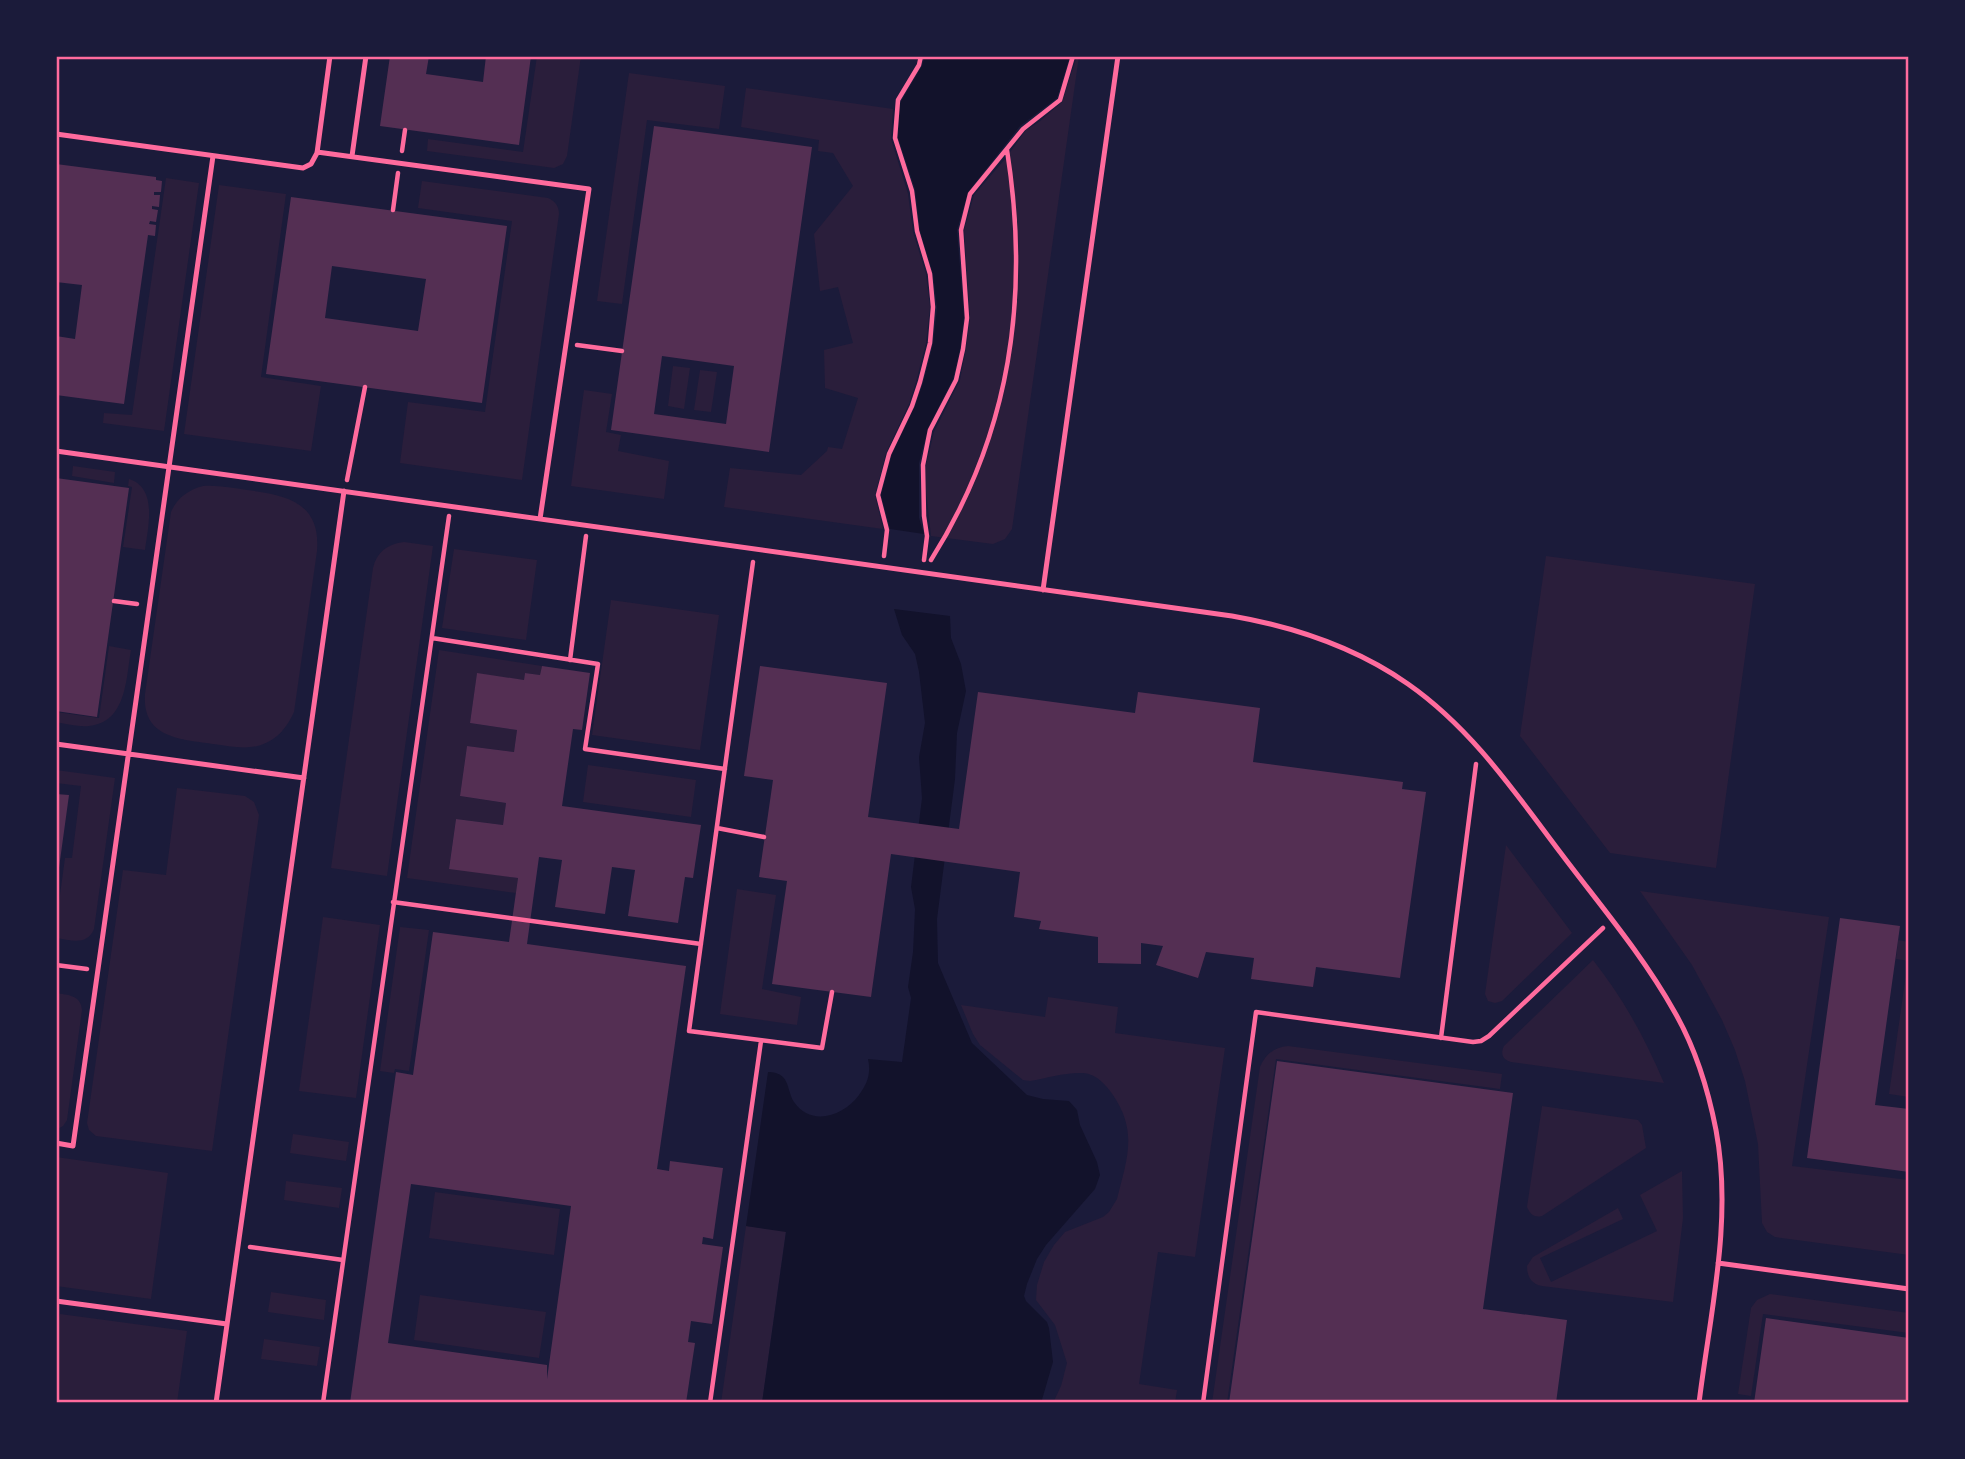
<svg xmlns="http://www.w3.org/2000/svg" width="1965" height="1459" viewBox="0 0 1965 1459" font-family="'IBM Plex Serif',serif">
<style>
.green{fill:#2a1e3b}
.water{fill:#12122b}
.building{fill:#542f53;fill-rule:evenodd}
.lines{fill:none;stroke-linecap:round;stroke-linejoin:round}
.path{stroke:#ff6b9d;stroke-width:4.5}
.service{stroke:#ff6b9d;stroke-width:5}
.neatline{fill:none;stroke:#ff6b9d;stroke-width:2.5}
</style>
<rect width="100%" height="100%" fill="#1b1b3a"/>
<!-- green -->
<path class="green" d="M537,56H581L567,156L563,164L554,168L427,151L428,139L523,152Z
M1077,56H1079L1012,529L1005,539L993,544L931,536L926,491V465L934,432L960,380L966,348L970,319L964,230L974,195L1006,158L1026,130L1039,122L1062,102Z
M629,73L725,86L719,129L647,120L622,304L597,301Z
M746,88L893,109L891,139L908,194L913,232L926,274L930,307L926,343L916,382L909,404L886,453L875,495L883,529L724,507L730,468L801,475L827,451L828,447L842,449L858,398L825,388L824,350L853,343L838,287L820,291L814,234L853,186L833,153L818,151L819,140L741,127Z
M166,178L199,183L164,431L103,423L104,413L132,415Z
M422,181L548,198C555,201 559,206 559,214L522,480L400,463L408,402L485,412L512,221L418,208Z
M219,185L286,194L261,377L321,386L311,451L184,434Z
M673,366L690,368L684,409L668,406Z
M700,370L717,372L711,412L694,410Z
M584,390L612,394L606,432L621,435L618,451L669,461L664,499L571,486Z
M73,466L115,472L114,483L72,476Z
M129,479C158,488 148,527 145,550L123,547L132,487L128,486Z
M203,486C218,485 233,488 247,490C286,495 321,502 317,551L294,712C287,727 278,739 261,745C246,750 229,746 213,744C180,739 142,738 145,694L171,512C177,498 188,490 203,486Z
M404,542L433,546L387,876L331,868L373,568C377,552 387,544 404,542Z
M454,549L537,560L526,640L442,628Z
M1546,556L1755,584L1716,868L1610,853L1520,736Z
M611,600L719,615L700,750L592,735Z
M109,646L131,650C126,678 127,722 89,726C78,727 67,724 56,722V712L99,718Z
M439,650L542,666L540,675L525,673L524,680L477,674L470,723L517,730L514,752L467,746L460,796L506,803L503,825L456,819L449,868L518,878L516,893L407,878Z
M588,765L696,780L691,817L583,802Z
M56,770L115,778L94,929C87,946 71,940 56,938V924L65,858H72L81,786L56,783Z
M177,788L245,796L254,802L259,815L212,1151L96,1136L89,1130L87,1123L123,870L166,875Z
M1506,845L1572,933L1502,1001L1495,1003L1488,1001L1485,994Z
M737,889L776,895L762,989L801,997L797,1025L720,1014Z
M1640,891L1829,917L1792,1166L1909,1180V1255L1775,1237L1767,1232L1762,1223L1758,1144L1745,1081L1735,1050L1722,1020L1692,965Z
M323,917L380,925L356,1098L299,1091Z
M400,927L429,930L409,1071L395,1069L394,1073L380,1071Z
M1898,940L1909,942V961L1896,959Z
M1593,960C1623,998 1645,1038 1664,1083L1511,1062C1503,1060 1500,1054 1504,1046Z
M1906,974L1909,975V1097L1889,1094Z
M56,993C68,995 81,995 82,1010L67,1120L63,1126L56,1130Z
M1048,997L1118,1007L1115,1033L1225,1048L1195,1257L1158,1252L1139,1384L1177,1390L1175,1403H1053L1061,1386L1067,1363L1055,1325L1036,1300L1037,1285L1044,1262L1054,1245L1065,1232L1103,1217L1109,1212L1117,1199C1127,1159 1138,1132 1113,1095C1106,1085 1097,1074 1083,1073C1066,1072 1047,1078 1030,1081L1023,1080L980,1045L973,1034L961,1005L1045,1017Z
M1288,1046L1502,1074L1500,1089L1276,1059L1227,1403H1212L1260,1067C1265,1055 1274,1047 1288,1046Z
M1542,1106L1638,1120L1642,1125L1646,1148L1542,1216C1534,1218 1530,1214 1527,1207Z
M293,1134L349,1142L346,1161L290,1153Z
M56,1157L168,1173L151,1299L56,1286Z
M1682,1171L1683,1218L1673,1302L1542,1286C1531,1284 1527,1276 1527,1266L1533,1257L1618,1208L1623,1219L1540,1258L1551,1282L1657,1231L1640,1195Z
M286,1181L342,1188L339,1208L284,1200Z
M435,1192L560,1209L554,1255L429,1238Z
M746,1226L786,1231L762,1403H721Z
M271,1292L326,1300L324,1320L268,1312Z
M1770,1294L1909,1313V1333L1763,1314L1751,1396L1738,1394L1751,1308L1757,1300Z
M420,1295L546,1312L539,1358L414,1340Z
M60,1314L187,1331L177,1403H56V1342Z
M264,1339L320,1347L317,1366L261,1359Z"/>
<!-- water -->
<path class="water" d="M925,56H1070L1057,98L1020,126L968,192L957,230L964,317L960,349L953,379L928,428L919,463V518L924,534L890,529L881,495L892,454L915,406L923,383L933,344L937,308L933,274L920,231L915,189L898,138L900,103L922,66Z
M894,609L950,616L951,638L961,664L966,691L957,733L955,779L937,919L938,963L972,1043L1027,1095L1043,1099L1069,1101L1077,1110L1080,1125L1097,1162L1100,1175L1095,1189L1046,1245L1037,1259L1027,1284L1024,1296L1026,1301L1047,1322L1049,1328L1053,1362L1041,1403H762L786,1232L746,1226L768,1072C773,1072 779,1073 783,1077C789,1083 789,1095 794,1102C811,1127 844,1116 859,1095C868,1083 871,1073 868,1059L902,1062L911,998L908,987L913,952L915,909L911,887L922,798L919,757L925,723L919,672L915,654L902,635Z"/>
<!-- building -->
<path class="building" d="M390,56H429L426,74L483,82L486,56H531L519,145L380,126Z
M654,126L812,147L769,452L611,430ZM662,356L734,366L726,424L654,414Z
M56,164L156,177V180L162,181L161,192H154V195H160L159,207L152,206V209L158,210L156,222L150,221L149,224L156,225L155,236L148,235L124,404L56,395V336L75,339L82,285L56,282Z
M291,197L507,226L482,403L266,374ZM332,266L426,279L418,331L325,318Z
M56,478L129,488L97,717L56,711Z
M542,666L590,673L582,730L573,729L562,806L701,825L693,878L685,877L678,923L628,916L635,870L612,867L605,914L555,907L562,860L539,857L527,944L686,966L657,1169L669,1171L670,1161L723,1168L713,1239L703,1237L702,1244L723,1247L712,1324L691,1321L688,1342L695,1343L686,1403H350L396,1072L413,1075L433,932L509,942L518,878L449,869L456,819L503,825L506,803L460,796L467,746L514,752L517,730L470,723L477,673L524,680L525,673L540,675ZM411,1184L571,1206L547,1379V1365L388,1343Z
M760,666L887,683L868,817L959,829L978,692L1135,713L1138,692L1260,708L1253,762L1403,782L1402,789L1426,792L1400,978L1316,967L1313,987L1251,979L1254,958L1206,952L1198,978L1156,965L1163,946L1141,943V964L1098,963V937L1039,929L1041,921L1014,917L1020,872L891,854L871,997L772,984L787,881L759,877L773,780L744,776Z
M56,794L69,795L58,875H56Z
M1840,918L1900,926L1875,1105L1909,1109V1172L1807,1158Z
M1277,1061L1513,1093L1483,1309L1567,1320L1556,1403H1229Z
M1766,1318L1909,1338V1403H1754Z"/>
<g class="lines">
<!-- path -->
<path class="path" d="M402,151L405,130
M393,210L398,173
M577,345L622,351
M347,480L365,387
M884,556L887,530L878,495L889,454L912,406L920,382L930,343L933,307L930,274L917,231L912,191L895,138L898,100L919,65L921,56
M924,560L927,536L924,516L923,465L930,430L956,380L963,349L967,318L961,230L970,194L1023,129L1060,100L1073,56
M931,560C1011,433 1030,296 1007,150
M753,562L689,1031L822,1048L832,992
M114,601L137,604
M432,638L598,664L585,749L725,769
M570,660L586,536
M717,828L764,837
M393,902L701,944
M56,965L87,969
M1441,1038L1476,764
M250,1247L343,1260
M323,1403L449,516
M710,1403L761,1041
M1203,1403L1256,1012L1473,1042L1481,1041L1489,1036L1603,928"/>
<!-- service -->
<path class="service" d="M56,134L303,168L311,164L317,153L330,56
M317,152L589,189L540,519
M352,156L366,56
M56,451L1232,616C1295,627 1355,647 1408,684C1471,728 1514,791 1560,852C1599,904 1642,954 1674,1011C1695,1047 1708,1089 1716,1130C1733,1220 1710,1313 1699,1403
M1043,590L1118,56
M56,744L304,778
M56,1143L73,1146L213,156
M1718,1263L1909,1289
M56,1301L227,1324
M216,1403L344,491"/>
</g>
<!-- border -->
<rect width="1965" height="1459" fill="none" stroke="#1b1b3a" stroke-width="116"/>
<rect x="58" y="58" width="1849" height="1343" class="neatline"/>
</svg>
